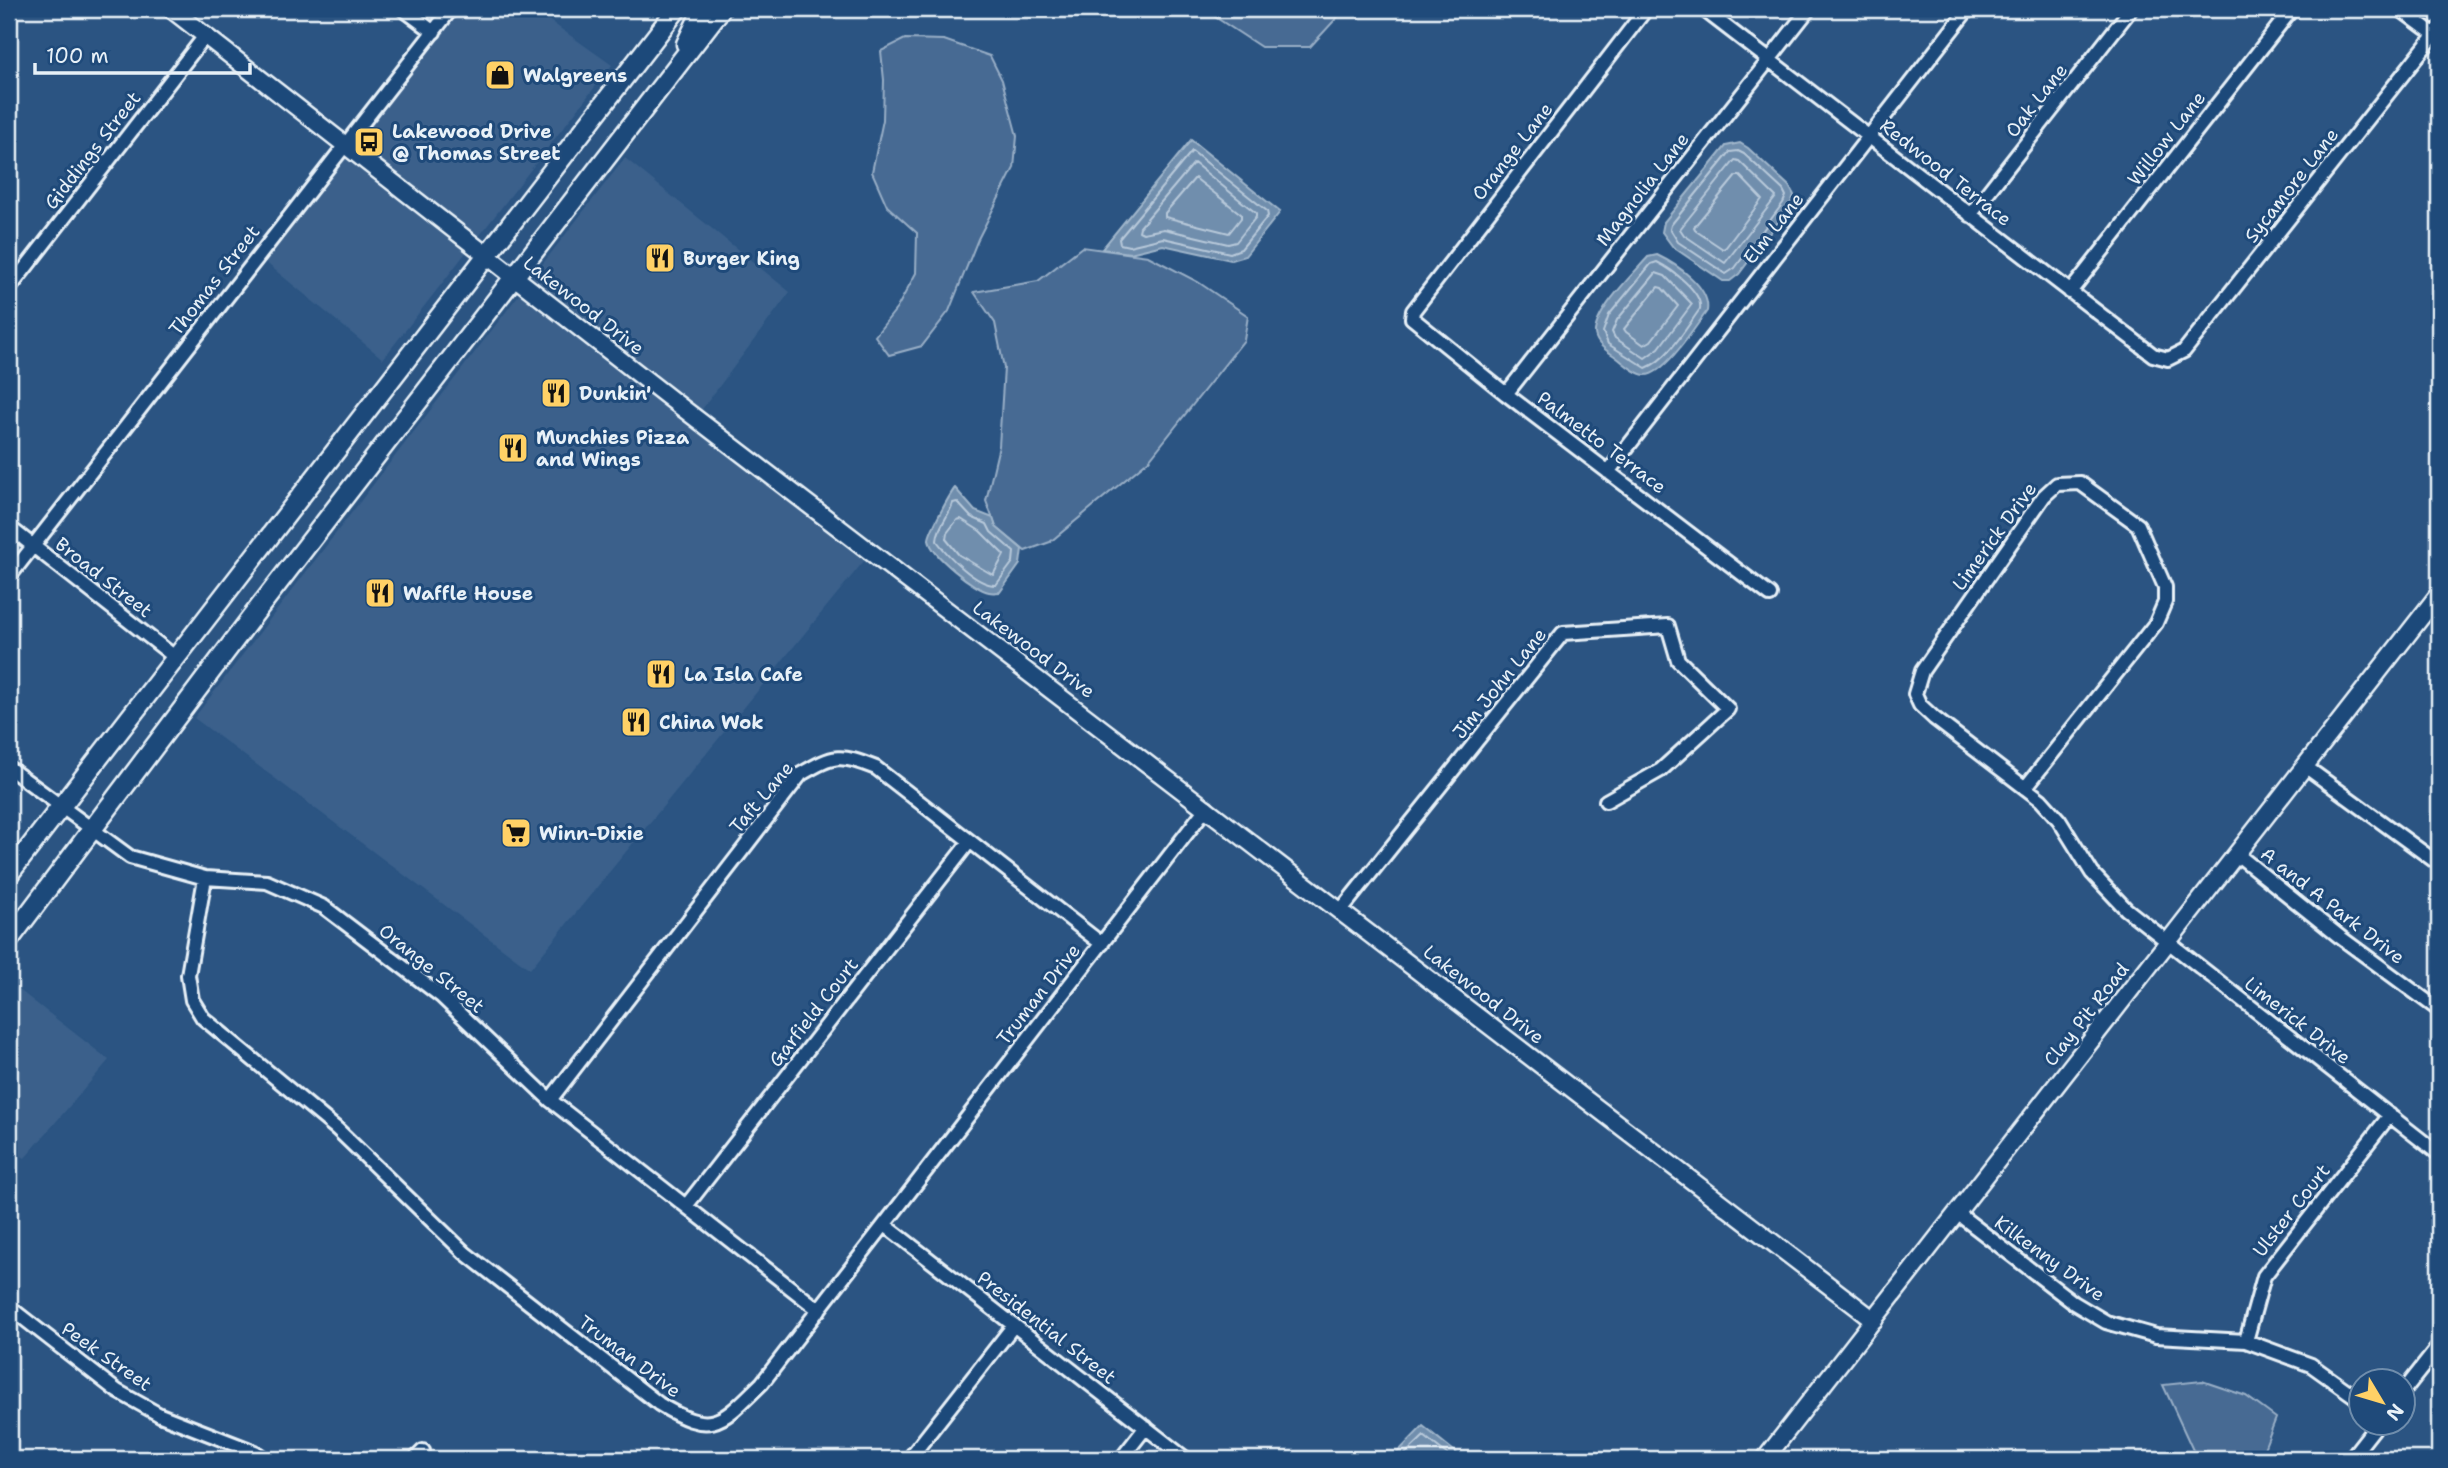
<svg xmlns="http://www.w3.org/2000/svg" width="2448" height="1468" viewBox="0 0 2448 1468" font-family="'Shantell Sans',sans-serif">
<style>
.built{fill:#3a608b}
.green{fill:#476b93;stroke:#98aec6;stroke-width:2}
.water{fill:#708ead;stroke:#a0b6cb;stroke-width:2}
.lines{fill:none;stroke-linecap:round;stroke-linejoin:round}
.shore{stroke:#b8c9da;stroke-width:2}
.minor-casing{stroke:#e8f1f8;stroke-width:18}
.tertiary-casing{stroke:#e8f1f8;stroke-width:21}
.secondary-casing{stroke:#e8f1f8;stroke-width:23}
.minor{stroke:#1f4a7a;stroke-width:12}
.tertiary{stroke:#1f4a7a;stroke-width:16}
.secondary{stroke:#1f4a7a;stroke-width:18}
.labels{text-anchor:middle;stroke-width:6;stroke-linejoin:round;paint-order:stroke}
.poi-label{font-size:19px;font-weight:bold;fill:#e8f1f8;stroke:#1f4a7a;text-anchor:start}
.street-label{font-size:19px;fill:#e8f1f8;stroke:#1f4a7a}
</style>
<rect width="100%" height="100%" fill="#2b5482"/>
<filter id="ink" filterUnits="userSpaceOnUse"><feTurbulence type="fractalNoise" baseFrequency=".0143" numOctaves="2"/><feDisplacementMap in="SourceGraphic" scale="14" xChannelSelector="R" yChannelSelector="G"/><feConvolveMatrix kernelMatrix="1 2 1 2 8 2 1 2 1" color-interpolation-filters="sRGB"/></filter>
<g filter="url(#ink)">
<!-- built -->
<path class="built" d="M462,9H533L612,65L477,239L355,144Z
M346,156L468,250L383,359L264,261Z
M625,158L790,292L700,412L530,280Z
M521,292L864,561L530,969L194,718Z
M9,982L109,1060L25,1158L14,1152L9,1158Z"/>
<!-- green -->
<path class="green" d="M1203,9H1345L1310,47H1261Z
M905,39L944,40L990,56L1002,80L1017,136L1014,168L978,239L949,311L922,346L889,355L875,336L897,308L916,273L917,233L887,206L872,172L883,120L884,80L881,51Z
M1082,247L1148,256L1198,282L1248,316L1244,340L1149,460L1050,542L1025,551L996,527L986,501L999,446L1004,368L995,323L974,292L1038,281Z
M2202,1381L2246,1396L2276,1418L2260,1459H2197L2163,1385Z"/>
<!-- water -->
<path class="water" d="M1191,140L1280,212L1245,256L1231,260L1163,245L1130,253L1102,249Z
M1740,143L1748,148L1789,186L1794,195L1790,206L1739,274L1730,281H1723L1673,247L1662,232L1664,222L1726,146Z
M1657,255C1676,264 1711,287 1707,311C1696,326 1664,376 1645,375C1634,374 1622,361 1613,355C1605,350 1594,342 1595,331C1598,308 1633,274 1648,257Z
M955,488L975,511L993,518L996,527L1022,549L1020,564L1000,592C996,592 993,593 989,592C975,590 931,555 929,540C928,534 950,494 955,488Z
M1423,1426L1464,1459H1391Z"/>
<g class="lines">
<!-- shore -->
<path class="shore" d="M1192,151L1267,211L1268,216L1241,249L1230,253L1163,238L1129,246L1120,244L1119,239Z
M1738,151L1744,154L1783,190L1786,196L1783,203L1735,268L1726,274L1678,242L1670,229L1671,225L1726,157L1730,152Z
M1735,160L1739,161L1776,197L1725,263L1684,235L1680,229Z
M1194,163L1256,213V217L1236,242L1228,244L1164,229L1143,233L1139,231L1140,227Z
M1736,176H1740L1762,199L1726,247L1723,249L1696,231L1694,227Z
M1195,178L1241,214V218L1229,233L1165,217V213Z
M1657,262C1671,269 1703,292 1700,309C1686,328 1669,359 1646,368L1608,344L1603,332L1609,315L1651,264Z
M1656,273L1665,276L1692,304L1659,348L1645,358L1615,338L1612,332L1617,320Z
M1658,287L1662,288L1678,306L1651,341L1644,345L1626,332L1624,329Z
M957,502L971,517L987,524L991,532L1014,552L1013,562L996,585C977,586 948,556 937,541C937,528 949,516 953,503Z
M961,519L980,531L1004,555L993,575L959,555L946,539L947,533L957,520Z
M1400,1459L1424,1436L1453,1459"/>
<!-- minor casing -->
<g class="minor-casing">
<path id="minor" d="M403,9L434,32
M1646,9L1413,311L1412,318L1506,394L1770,595
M1703,9L2153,355L2168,359L2184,351L2439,29
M2400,9L2435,35
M1970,215L2131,9
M9,289L205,36
M2070,292L2292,9
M1506,394L1809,9
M1608,472L1968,9
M9,527L176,658
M9,577L451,9
M2306,767L2439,864
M9,768L130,857L205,878L267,882L324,907L441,996L550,1100L819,1310
M2025,788L2156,623L2165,602V587L2138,525L2080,483L2057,484L2044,496L1922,671L1915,694L1920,705L1934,718L2041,800L2059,820L2092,873L2126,909L2439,1154
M2238,855L2340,937L2439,1010
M205,878L188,975L192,1000L203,1018L337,1129L465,1253L659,1404C713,1437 721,1423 762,1383L1207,807
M1341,910L1563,633L1668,626L1678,660L1728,709L1661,770L1606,801
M550,1100L801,774C835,754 840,754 876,768L1102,944
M686,1206L970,841
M1957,1213L2074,1303L2106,1322L2156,1336L2246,1341L2311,1365L2360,1400
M885,1225L1186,1459
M9,1307L117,1391L160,1415L255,1452L265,1459
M2246,1341L2264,1276L2390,1115
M2402,1393L2439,1346
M415,1459L423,1451
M909,1459L1014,1325
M1121,1459L1146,1427
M2350,1459L2379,1422"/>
</g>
<!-- tertiary casing -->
<g class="tertiary-casing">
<path id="tertiary" d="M171,9L672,400L1874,1320
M1765,1459L2439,594"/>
</g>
<!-- secondary casing -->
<g class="secondary-casing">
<path id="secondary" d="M686,44L703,9
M9,874L677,9
M9,940L251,618L721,9"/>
</g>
<!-- minor -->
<use href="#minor" class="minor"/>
<!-- tertiary -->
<use href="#tertiary" class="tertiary"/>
<!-- secondary -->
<use href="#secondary" class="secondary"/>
</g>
</g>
<!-- icons -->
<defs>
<g id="shop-square" transform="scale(1.575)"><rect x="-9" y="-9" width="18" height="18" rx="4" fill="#ffd166" stroke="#1f4a7a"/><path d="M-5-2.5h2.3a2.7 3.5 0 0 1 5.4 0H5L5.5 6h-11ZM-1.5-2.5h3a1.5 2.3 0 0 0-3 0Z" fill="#111"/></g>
<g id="bus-square" transform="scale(1.575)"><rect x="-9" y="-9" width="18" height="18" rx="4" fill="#ffd166" stroke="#1f4a7a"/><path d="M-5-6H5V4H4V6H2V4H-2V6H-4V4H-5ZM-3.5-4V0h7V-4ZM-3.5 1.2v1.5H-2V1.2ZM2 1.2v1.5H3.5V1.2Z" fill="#111"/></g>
<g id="restaurant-square" transform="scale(1.575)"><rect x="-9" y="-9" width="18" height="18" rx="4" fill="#ffd166" stroke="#1f4a7a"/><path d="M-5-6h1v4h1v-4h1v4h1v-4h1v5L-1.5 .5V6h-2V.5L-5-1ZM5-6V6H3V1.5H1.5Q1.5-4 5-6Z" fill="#111"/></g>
<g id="supermarket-square" transform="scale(1.575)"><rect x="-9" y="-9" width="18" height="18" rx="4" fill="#ffd166" stroke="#1f4a7a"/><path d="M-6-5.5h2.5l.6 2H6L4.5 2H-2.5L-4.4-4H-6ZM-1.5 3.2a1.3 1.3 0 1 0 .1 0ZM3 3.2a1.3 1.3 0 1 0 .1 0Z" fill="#111"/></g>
</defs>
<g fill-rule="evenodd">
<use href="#shop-square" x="500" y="75"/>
<use href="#bus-square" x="369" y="142"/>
<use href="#restaurant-square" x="660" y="258"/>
<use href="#restaurant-square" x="556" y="393"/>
<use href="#restaurant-square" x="513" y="448"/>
<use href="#restaurant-square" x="380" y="593"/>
<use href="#restaurant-square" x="661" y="674"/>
<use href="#restaurant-square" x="636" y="722"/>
<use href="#supermarket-square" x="516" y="833"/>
</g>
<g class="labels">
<!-- poi labels -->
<g class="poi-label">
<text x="523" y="82">Walgreens</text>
<text x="392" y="138">Lakewood Drive<tspan x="392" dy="22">@ Thomas Street</tspan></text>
<text x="683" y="265">Burger King</text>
<text x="579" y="400">Dunkin'</text>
<text x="536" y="444">Munchies Pizza<tspan x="536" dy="22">and Wings</tspan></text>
<text x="403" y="600">Waffle House</text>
<text x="684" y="681">La Isla Cafe</text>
<text x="659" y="729">China Wok</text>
<text x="539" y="840">Winn-Dixie</text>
</g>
<!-- street labels -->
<g class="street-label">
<text transform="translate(2036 100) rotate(-52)" y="7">Oak Lane</text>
<text transform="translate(2166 138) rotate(-52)" y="7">Willow Lane</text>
<text transform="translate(92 150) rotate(-52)" y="7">Giddings Street</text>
<text transform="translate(1512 151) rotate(-52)" y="7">Orange Lane</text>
<text transform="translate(1946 172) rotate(38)" y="7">Redwood Terrace</text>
<text transform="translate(2291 185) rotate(-52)" y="7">Sycamore Lane</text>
<text transform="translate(1642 189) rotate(-52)" y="7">Magnolia Lane</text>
<text transform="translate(1773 228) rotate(-52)" y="7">Elm Lane</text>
<text transform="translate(214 280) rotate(-52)" y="7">Thomas Street</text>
<text transform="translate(584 305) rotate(38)" y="7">Lakewood Drive</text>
<text transform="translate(1602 442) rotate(37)" y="7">Palmetto Terrace</text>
<text transform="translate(1994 536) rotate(-54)" y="7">Limerick Drive</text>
<text transform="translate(104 577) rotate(38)" y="7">Broad Street</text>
<text transform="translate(1034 649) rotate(37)" y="7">Lakewood Drive</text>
<text transform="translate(1499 683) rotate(-51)" y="7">Jim John Lane</text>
<text transform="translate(761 797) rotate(-50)" y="7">Taft Lane</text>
<text transform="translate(2333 905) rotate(38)" y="7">A and A Park Drive</text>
<text transform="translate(432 968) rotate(39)" y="7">Orange Street</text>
<text transform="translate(1038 994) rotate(-52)" y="7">Truman Drive</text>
<text transform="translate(1484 994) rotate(38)" y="7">Lakewood Drive</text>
<text transform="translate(813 1012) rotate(-52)" y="7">Garfield Court</text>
<text transform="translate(2086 1014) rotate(-52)" y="7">Clay Pit Road</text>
<text transform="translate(2298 1020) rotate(38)" y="7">Limerick Drive</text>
<text transform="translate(2291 1210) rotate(-52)" y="7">Ulster Court</text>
<text transform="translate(2050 1258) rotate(36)" y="7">Kilkenny Drive</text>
<text transform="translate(1047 1327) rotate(38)" y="7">Presidential Street</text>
<text transform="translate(107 1356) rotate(35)" y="7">Peek Street</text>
<text transform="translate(630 1356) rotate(37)" y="7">Truman Drive</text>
</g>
</g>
<!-- margin -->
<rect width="2448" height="1468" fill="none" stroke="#1f4a7a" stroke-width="35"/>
<rect x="18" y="18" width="2413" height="1433" fill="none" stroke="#e8f1f8" stroke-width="2.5" filter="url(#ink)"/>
<!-- north arrow -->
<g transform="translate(2382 1402) rotate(128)"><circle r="33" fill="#1f4a7a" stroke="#6f8dac" stroke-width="2"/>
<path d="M0-5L12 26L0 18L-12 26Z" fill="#ffd166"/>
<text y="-10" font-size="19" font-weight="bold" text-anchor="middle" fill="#e8f1f8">N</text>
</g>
<!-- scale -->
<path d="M35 63v10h215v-10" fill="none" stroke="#e8f1f8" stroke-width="3.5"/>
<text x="46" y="63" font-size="21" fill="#e8f1f8" stroke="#1f4a7a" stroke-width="5" paint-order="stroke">100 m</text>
</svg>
